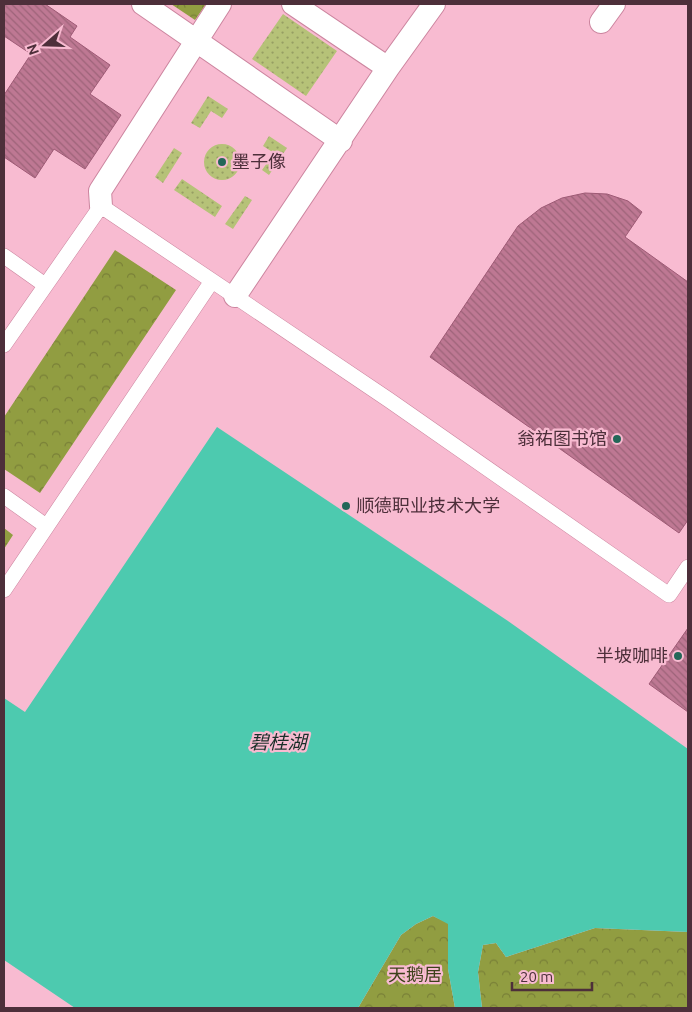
<svg xmlns="http://www.w3.org/2000/svg" width="692" height="1012" viewBox="0 0 692 1012" font-family="Ubuntu,'Noto Sans SC',sans-serif">
<style>
.grass{fill:url(#grass-dots)}
.forest{fill:url(#forest-crowns)}
.water{fill:#4dcaaf}
.building{fill:url(#building-back-hatch);stroke:#9e5a75}
.lines{fill:none;stroke-linecap:round;stroke-linejoin:round}
.service-casing{stroke:#cc859f;stroke-width:16}
.pedestrian-casing{stroke:#cc859f;stroke-width:24}
.service{stroke:#fff;stroke-width:15}
.pedestrian{stroke:#fff;stroke-width:22}
.poi-dot{fill:#236758;stroke:#f8bbd1;stroke-width:2}
.labels{text-anchor:middle;stroke-width:4.5;stroke-linejoin:round;paint-order:stroke}
.poi-label{font-size:18px;fill:#4d2f3a;stroke:#f8bbd1;text-anchor:start}
.park-label{font-size:18px;fill:#3c411a;stroke:#f8bbd1}
.water-label{font-size:19px;font-style:italic;fill:#1a2f29;stroke:#f8bbd1}
</style>
<defs>
<pattern id="grass-dots" width="8" height="8" patternUnits="userSpaceOnUse" patternTransform="scale(1.25)"><rect width="8" height="8" fill="#b6c278"/><path d="M2 2h.1M6 6h.1" fill="none" stroke="#969e63" stroke-width="1.8" stroke-linecap="round"/></pattern>
<pattern id="forest-crowns" width="20" height="18" patternUnits="userSpaceOnUse" patternTransform="scale(1.25)"><rect width="20" height="18" fill="#919d41"/><path d="M2 6a3 3 0 1 1 6 0M12 15a3 3 0 1 1 6 0" fill="none" stroke="#798037"/></pattern>
<pattern id="building-back-hatch" width="6" height="6" patternUnits="userSpaceOnUse" patternTransform="scale(1.25)"><rect width="6" height="6" fill="#be7893"/><path d="M-1 5l2 2M0 0l6 6M5-1l2 2" fill="none" stroke="#9d6379"/></pattern>
</defs>
<rect width="100%" height="100%" fill="#f8bbd1"/>
<!-- grass -->
<path class="grass" d="M283,14L337,51L306,96L252,59Z
M208,96L228,109L222,118L211,111L200,128L191,123Z
M269,136L287,148L269,175L262,170L274,153L263,146Z
M204 162a18 18 0 1 1 36 0a18 18 0 1 1-36 0Z
M174,148L182,153L163,183L155,177Z
M182,179L222,206L215,217L174,190Z
M245,196L252,200L233,229L225,224Z"/>
<!-- forest -->
<path class="forest" d="M171,4H206L195,20Z
M115,250L176,290L40,493L4,469V417Z
M4,528L13,535L4,549Z
M433,916L448,923V969L455,1008H358L401,935L416,924Z
M595,928L688,932V1008H482L478,972L483,945L496,943L506,957Z"/>
<!-- water -->
<path class="water" d="M217,427L508,621L688,749V932L595,928L506,957L496,943L483,945L478,972L482,1008H455L448,969V924L433,916L416,924L401,935L358,1008H75L4,960V698L25,712Z"/>
<!-- building -->
<path class="building" d="M4,4H45L77,26L70,37L110,65L90,94L121,115L85,169L54,149L35,178L4,157V95L31,54L4,36Z
M585,193L607,194L628,201L642,212L625,237L688,282V520L679,533L430,357L518,226L541,208L562,198Z
M688,628V712L649,684Z"/>
<g class="lines">
<!-- service casing -->
<g class="service-casing">
<path id="service" d="M4,256L45,285
M4,345L101,206L389,400L669,595L688,567
M4,496L46,526
M4,590L212,281"/>
</g>
<!-- pedestrian casing -->
<g class="pedestrian-casing">
<path id="pedestrian" d="M143,4L341,141
M293,4L388,68
M601,22L614,4
M101,206L100,191L220,4
M235,296L388,68L434,4"/>
</g>
<!-- service -->
<use href="#service" class="service"/>
<!-- pedestrian -->
<use href="#pedestrian" class="pedestrian"/>
</g>
<!-- markers -->
<g class="poi-dot">
<circle cx="222" cy="162" r="5"/>
<circle cx="617" cy="439" r="5"/>
<circle cx="346" cy="506" r="5"/>
<circle cx="678" cy="656" r="5"/>
</g>
<g class="labels">
<!-- poi labels -->
<g class="poi-label">
<text x="232" y="168">墨子像</text>
<text x="607" y="445" text-anchor="end">翁祐图书馆</text>
<text x="356" y="512">顺德职业技术大学</text>
<text x="668" y="662" text-anchor="end">半坡咖啡</text>
</g>
<!-- park labels -->
<g class="park-label">
<text x="415" y="981">天鹅居</text>
</g>
<!-- water labels -->
<g class="water-label">
<text x="278" y="749">碧桂湖</text>
</g>
</g>
<!-- border -->
<rect width="692" height="1012" fill="none" stroke="#4d2f3a" stroke-width="10"/>
<!-- north arrow -->
<g transform="translate(45 45) rotate(250)" stroke="#f8bbd1" stroke-width="4" paint-order="stroke">
<path d="M0-4L9 19L0 12L-9 19Z" fill="#4d2f3a"/>
<text y="-8" font-size="14" font-weight="bold" text-anchor="middle" fill="#4d2f3a">N</text>
</g>
<!-- scale -->
<path d="M512 982v8h80v-8" fill="none" stroke="#4d2f3a" stroke-width="2.5"/>
<text x="520" y="982" font-size="15" fill="#4d2f3a" stroke="#f8bbd1" stroke-width="4" paint-order="stroke">20 m</text>
</svg>
